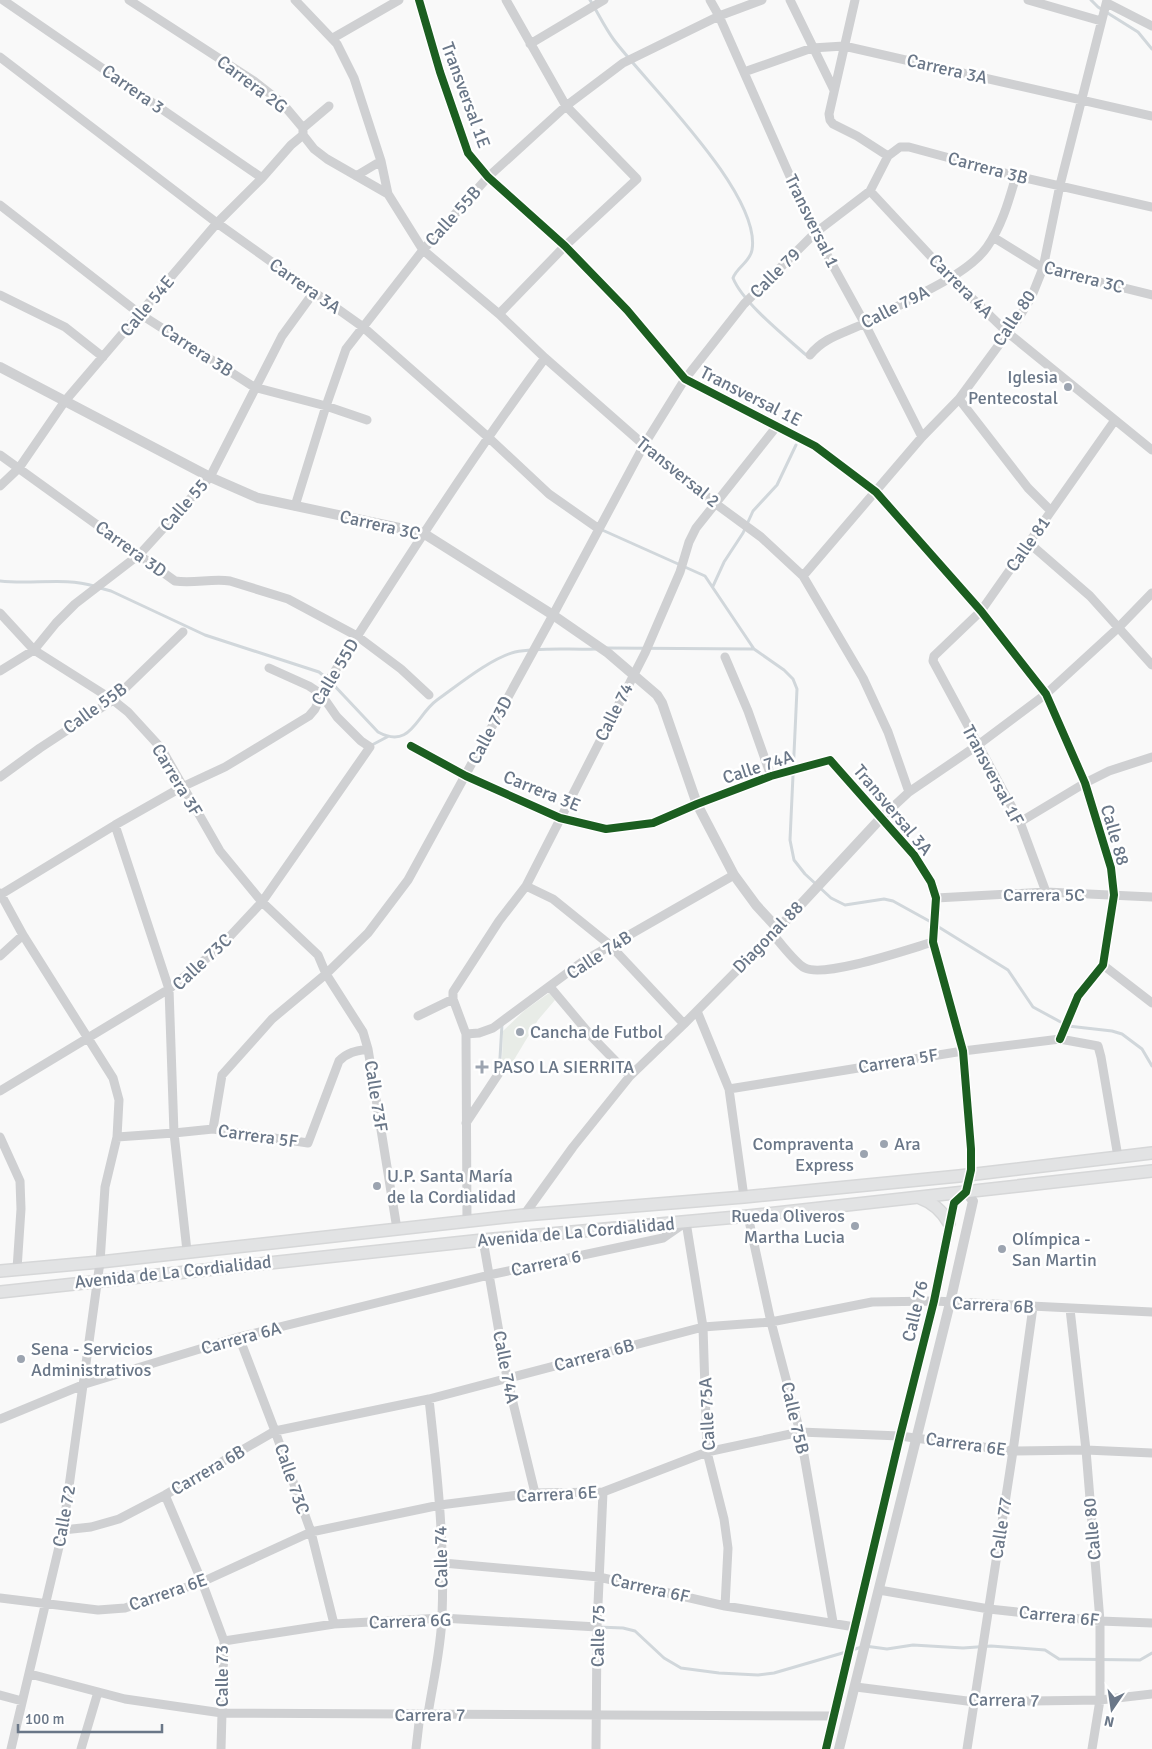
<svg xmlns="http://www.w3.org/2000/svg" width="1152" height="1749" viewBox="0 0 1152 1749" font-family="Signika,sans-serif">
<style>
.green{fill:#e8ece7}
.lines{fill:none;stroke-linecap:round;stroke-linejoin:round}
.stream{stroke:#d1d7db;stroke-width:3}
.secondary-casing{stroke:#d6d7d8;stroke-width:14}
.minor{stroke:#cfd0d2;stroke-width:9}
.tertiary{stroke:#cfd0d2;stroke-width:10}
.secondary{stroke:#e2e3e4;stroke-width:11}
.cycleway-casing{stroke:#fff;stroke-width:11}
.cycleway{stroke:#1b5e20;stroke-width:8}
.poi-dot{fill:#9ca4b0;stroke:#fff;stroke-width:2}
.labels{text-anchor:middle;stroke-width:5;stroke-linejoin:round;paint-order:stroke}
.street-label{font-size:18px;fill:#6a7788;stroke:#fff}
.poi-label{font-size:18px;fill:#6a7788;stroke:#fff;text-anchor:start}
</style>
<rect width="100%" height="100%" fill="#f9f9f9"/>
<!-- green -->
<path class="green" d="M549,993L555,1000L538,1020L506,1073L497,1067L502,1058L503,1031L525,1010Z"/>
<g class="lines">
<!-- stream -->
<path class="stream" d="M590,0C598,13 605,28 614,40C647,84 762,194 752,250C750,262 737,267 733,278C743,303 785,336 806,355
M1091,0L1098,7L1138,32L1152,49
M600,529L705,576L754,649L784,670L793,679L797,689L790,840L794,860L805,874L831,898L845,905L884,899L893,901L931,922
M0,581C31,585 64,577 94,586
M713,586L724,562L743,533L753,511L777,485L796,445
M100,588L111,591L205,635L319,672L330,681L378,732C411,750 416,715 437,700C458,685 491,658 515,652C540,647 570,650 596,649
M607,648L753,649
M370,746L387,737
M937,926L1008,970L1033,1007L1068,1026L1112,1031L1122,1034L1142,1049L1152,1066
M495,1076L494,1069L500,1058L502,1024
M598,1627L623,1628L635,1631L664,1658L681,1668L719,1673L758,1675L774,1673L846,1652
M852,1650L865,1646L887,1649L913,1645L963,1648L991,1646L1045,1650L1059,1659L1140,1660L1152,1653"/>
<!-- secondary casing -->
<g class="secondary-casing">
<path id="secondary" d="M920,1198C934,1203 942,1211 949,1223
M0,1271L100,1262L524,1215L744,1197L959,1176L1152,1153
M0,1292L483,1240L748,1216L1152,1171"/>
</g>
<!-- minor -->
<path class="minor" d="M3,0L262,178
M129,0L254,81L282,103L303,128V135L314,149L327,159L388,194
M295,0L337,44L354,78L381,161L388,194L423,250L499,314L545,358L644,445L716,504L761,537L803,576L863,678L888,732L909,792
M419,0L440,72L468,153L488,177L565,246L627,310L685,379L815,446L876,492L981,611L1046,694L1085,783L1111,868L1114,895L1103,965L1078,996L1060,1039
M710,0L719,16L815,233L865,324L922,437
M790,0L834,90
M855,0L829,114L830,120L833,124L857,136L888,156L900,147H909L1016,176L1152,207
M1028,0L1101,21
M1107,3L1152,26
M333,38L399,0
M530,44L604,0
M0,57L217,223L363,327L488,437L549,494L599,529
M744,72L812,48L844,46L1152,116
M303,128L329,106
M356,176L381,161
M870,191L951,278L1007,332L1152,450
M0,205L140,314L254,387L326,406L367,420
M993,237L1043,268L1152,295
M0,295L65,327L103,357
M499,314L565,246L637,179L566,106L506,0
M810,355C824,337 845,333 865,323C880,316 895,308 909,300C934,287 971,270 987,247C1002,226 1009,200 1016,176
M959,399L1028,488L1051,511
M0,455L175,581C194,584 212,578 230,581L288,599L357,636L401,669L429,695
M0,486L19,468L65,401L217,223L262,178L291,145L303,135
M295,506L326,406L346,349L423,250L488,177L566,106L623,63L719,16L762,0
M1029,543L1090,596L1152,665
M803,576L922,437L959,399L1018,319L1031,298L1043,268L1060,185L1107,0
M0,613L34,650L113,700L128,712L161,748L220,851L262,902L318,955L326,974L363,1032L368,1049L397,1229
M725,657L748,711L771,776
M0,671L34,650L56,623L75,604L140,554L210,477L282,336L314,292
M411,746L466,776L560,818L606,829L653,823L697,804L771,776L830,760L881,818L909,792L978,745L1046,694L1118,628L1152,593
M0,777L40,748L113,700L183,632
M1020,822L1085,783L1109,771L1152,757
M115,825L169,989L174,1133L187,1251
M526,886L553,899L610,945L684,1024
M1046,892L1020,822L933,661L934,656L981,611L1115,420
M0,893L23,935L113,1078L119,1100L117,1137L105,1187L100,1262L63,1530L11,1749
M0,895L115,825L182,787L225,767L309,716L315,709L326,685C397,574 467,464 545,358
M936,898L1046,892L1152,897
M773,935C781,943 795,963 805,968C825,978 909,949 933,942
M0,956L23,935
M1103,965L1152,1003
M550,987L592,1037L630,1076
M697,1011L729,1089L744,1197
M418,1016L453,999
M466,1034L479,1033L493,1028L582,962L734,875
M729,1089L963,1051L1060,1039L1098,1046L1101,1057L1118,1157
M0,1091L169,989L218,949L262,902L370,747L361,741L337,717L321,694L309,686L269,668
M466,1123L499,1073
M213,1129L222,1075L272,1019L326,974L368,933L408,880L553,615L644,445L685,379L744,304L815,233L870,191L888,156
M0,1137L20,1181L21,1209L17,1269
M117,1137L174,1133L213,1129L308,1143L339,1061C348,1052 356,1051 368,1049
M524,1215L573,1147L630,1076L684,1024L778,929
M748,1216L771,1322L800,1432L833,1622
M467,1222L466,1034L453,999V992L499,921L526,886L645,653L680,572L689,542L696,528L777,426
M686,1222L703,1327L707,1452L724,1519L728,1548L725,1606
M483,1240L507,1378L535,1493
M1070,1309L1086,1450L1100,1621V1700L1092,1749
M239,1337L275,1431L311,1532L334,1624
M0,1419L85,1384L239,1337L489,1275L663,1238L686,1222
M165,1495L202,1582L224,1641L221,1749
M63,1530L91,1527L119,1519L165,1495L275,1431L429,1399L703,1327L771,1322L872,1302L934,1301L1152,1312
M443,1563L599,1577L725,1606L855,1627
M879,1590L989,1609L1100,1621L1152,1623
M0,1598L98,1610L125,1608L202,1582L311,1532L440,1505L535,1493L603,1492L707,1452L800,1432L900,1436L1013,1451L1086,1450L1152,1453
M224,1641L334,1624L442,1618L597,1627
M30,1674L125,1699L222,1713L834,1716
M856,1687L975,1702L1100,1700L1152,1694
M0,1695L22,1701
M428,1714C433,1682 441,1649 442,1616C445,1543 437,1471 429,1399
M81,1749L98,1692
M416,1749L420,1714
M596,1749L597,1627L603,1492
M967,1749L1013,1451L1033,1307"/>
<!-- tertiary -->
<path class="tertiary" d="M0,367L210,477L258,498L423,533L553,615L608,653L657,695L662,703L697,804L734,875L756,905L778,929L881,818L914,855L931,882L936,898L933,942L963,1051L971,1149V1170L966,1192L954,1203L934,1301L900,1436L826,1749
M839,1749L950,1303L973,1201L966,1192"/>
<!-- secondary -->
<use href="#secondary" class="secondary"/>
<!-- cycleway casing -->
<g class="cycleway-casing">
<path id="cycleway" d="M419,0L440,72L468,153L488,177L565,246L627,310L685,379L815,446L876,492L981,611L1046,694L1085,783L1111,868L1114,895L1103,965L1078,996L1060,1039
M411,746L466,776L560,818L606,829L653,823L697,804L771,776L830,760L914,855L931,882L936,898L933,942L963,1051L971,1149V1170L966,1192L954,1203L934,1301L900,1436L826,1749"/>
</g>
<!-- cycleway -->
<use href="#cycleway" class="cycleway"/>
</g>
<!-- markers -->
<g class="poi-dot">
<circle cx="1068" cy="387" r="5"/>
<circle cx="520" cy="1032" r="5"/>
<path d="M479.5 1059.5h5v5h5v5h-5v5h-5v-5h-5v-5h5z"/>
<circle cx="884" cy="1144" r="5"/>
<circle cx="864" cy="1154" r="5"/>
<circle cx="377" cy="1186" r="5"/>
<circle cx="855" cy="1226" r="5"/>
<circle cx="1002" cy="1249" r="5"/>
<circle cx="21" cy="1359" r="5"/>
</g>
<g class="labels">
<!-- street labels -->
<g class="street-label">
<text transform="translate(947 69) rotate(13)" y="6">Carrera 3A</text>
<text transform="translate(252 84) rotate(37)" y="6">Carrera 2G</text>
<text transform="translate(133 89) rotate(35)" y="6">Carrera 3</text>
<text transform="translate(466 95) rotate(70)" y="6">Transversal 1E</text>
<text transform="translate(988 168) rotate(15)" y="6">Carrera 3B</text>
<text transform="translate(453 216) rotate(-48)" y="6">Calle 55B</text>
<text transform="translate(812 221) rotate(64)" y="6">Transversal 1</text>
<text transform="translate(775 273) rotate(-45)" y="6">Calle 79</text>
<text transform="translate(1084 277) rotate(15)" y="6">Carrera 3C</text>
<text transform="translate(305 286) rotate(35)" y="6">Carrera 3A</text>
<text transform="translate(961 286) rotate(45)" y="6">Carrera 4A</text>
<text transform="translate(147 306) rotate(-50)" y="6">Calle 54E</text>
<text transform="translate(895 307) rotate(-27)" y="6">Calle 79A</text>
<text transform="translate(1014 318) rotate(-57)" y="6">Calle 80</text>
<text transform="translate(197 350) rotate(33)" y="6">Carrera 3B</text>
<text transform="translate(751 396) rotate(27)" y="6">Transversal 1E</text>
<text transform="translate(678 472) rotate(39)" y="6">Transversal 2</text>
<text transform="translate(184 505) rotate(-49)" y="6">Calle 55</text>
<text transform="translate(380 525) rotate(13)" y="6">Carrera 3C</text>
<text transform="translate(1028 544) rotate(-55)" y="6">Calle 81</text>
<text transform="translate(131 549) rotate(36)" y="6">Carrera 3D</text>
<text transform="translate(335 672) rotate(-59)" y="6">Calle 55D</text>
<text transform="translate(95 708) rotate(-36)" y="6">Calle 55B</text>
<text transform="translate(614 712) rotate(-63)" y="6">Calle 74</text>
<text transform="translate(490 730) rotate(-62)" y="6">Calle 73D</text>
<text transform="translate(758 767) rotate(-18)" y="6">Calle 74A</text>
<text transform="translate(993 775) rotate(62)" y="6">Transversal 1F</text>
<text transform="translate(177 780) rotate(59)" y="6">Carrera 3F</text>
<text transform="translate(542 791) rotate(22)" y="6">Carrera 3E</text>
<text transform="translate(893 810) rotate(50)" y="6">Transversal 3A</text>
<text transform="translate(1115 835) rotate(74)" y="6">Calle 88</text>
<text x="1044" y="901">Carrera 5C</text>
<text transform="translate(768 937) rotate(-46)" y="6">Diagonal 88</text>
<text transform="translate(599 955) rotate(-33)" y="6">Calle 74B</text>
<text transform="translate(202 962) rotate(-43)" y="6">Calle 73C</text>
<text transform="translate(898 1061) rotate(-9)" y="6">Carrera 5F</text>
<text transform="translate(376 1096) rotate(81)" y="6">Calle 73F</text>
<text transform="translate(258 1136) rotate(8)" y="6">Carrera 5F</text>
<text transform="translate(576 1232) rotate(-5)" y="6">Avenida de La Cordialidad</text>
<text transform="translate(546 1263) rotate(-12)" y="6">Carrera 6</text>
<text transform="translate(173 1272) rotate(-6)" y="6">Avenida de La Cordialidad</text>
<text transform="translate(993 1305) rotate(3)" y="6">Carrera 6B</text>
<text transform="translate(915 1311) rotate(-77)" y="6">Calle 76</text>
<text transform="translate(241 1338) rotate(-15)" y="6">Carrera 6A</text>
<text transform="translate(594 1355) rotate(-15)" y="6">Carrera 6B</text>
<text transform="translate(506 1367) rotate(79)" y="6">Calle 74A</text>
<text transform="translate(707 1414) rotate(-93)" y="6">Calle 75A</text>
<text transform="translate(795 1418) rotate(77)" y="6">Calle 75B</text>
<text transform="translate(966 1444) rotate(8)" y="6">Carrera 6E</text>
<text transform="translate(208 1470) rotate(-30)" y="6">Carrera 6B</text>
<text transform="translate(292 1479) rotate(71)" y="6">Calle 73C</text>
<text transform="translate(557 1494) rotate(-3)" y="6">Carrera 6E</text>
<text transform="translate(64 1516) rotate(-80)" y="6">Calle 72</text>
<text transform="translate(1001 1528) rotate(-81)" y="6">Calle 77</text>
<text transform="translate(1092 1529) rotate(-95)" y="6">Calle 80</text>
<text transform="translate(441 1557) rotate(-91)" y="6">Calle 74</text>
<text transform="translate(650 1588) rotate(13)" y="6">Carrera 6F</text>
<text transform="translate(168 1592) rotate(-19)" y="6">Carrera 6E</text>
<text transform="translate(1059 1616) rotate(6)" y="6">Carrera 6F</text>
<text transform="translate(410 1621) rotate(-2)" y="6">Carrera 6G</text>
<text transform="translate(598 1636) rotate(-89)" y="6">Calle 75</text>
<text transform="translate(222 1676) rotate(-90)" y="6">Calle 73</text>
<text transform="translate(1004 1700) rotate(1)" y="6">Carrera 7</text>
<text x="430" y="1721">Carrera 7</text>
</g>
<!-- poi labels -->
<g class="poi-label">
<text x="1058" y="383" text-anchor="end">Iglesia<tspan x="1058" dy="21">Pentecostal</tspan></text>
<text x="530" y="1038">Cancha de Futbol</text>
<text x="493" y="1073">PASO LA SIERRITA</text>
<text x="854" y="1150" text-anchor="end">Compraventa<tspan x="854" dy="21">Express</tspan></text>
<text x="894" y="1150">Ara</text>
<text x="387" y="1182">U.P. Santa María<tspan x="387" dy="21">de la Cordialidad</tspan></text>
<text x="845" y="1222" text-anchor="end">Rueda Oliveros<tspan x="845" dy="21">Martha Lucia</tspan></text>
<text x="1012" y="1245">Olímpica -<tspan x="1012" dy="21">San Martin</tspan></text>
<text x="31" y="1355">Sena - Servicios<tspan x="31" dy="21">Administrativos</tspan></text>
</g>
</g>
<!-- north arrow -->
<g transform="translate(1112 1709) rotate(193)" stroke="#ffffff" stroke-width="4" paint-order="stroke">
<path d="M0-4L9 19L0 12L-9 19Z" fill="#6a7788"/>
<text y="-8" font-size="14" font-weight="bold" text-anchor="middle" fill="#6a7788">N</text>
</g>
<!-- scale -->
<path d="M18 1724v8h144v-8" fill="none" stroke="#6a7788" stroke-width="2.5"/>
<text x="25" y="1724" font-size="15" fill="#6a7788" stroke="#ffffff" stroke-width="4" paint-order="stroke">100 m</text>
</svg>
